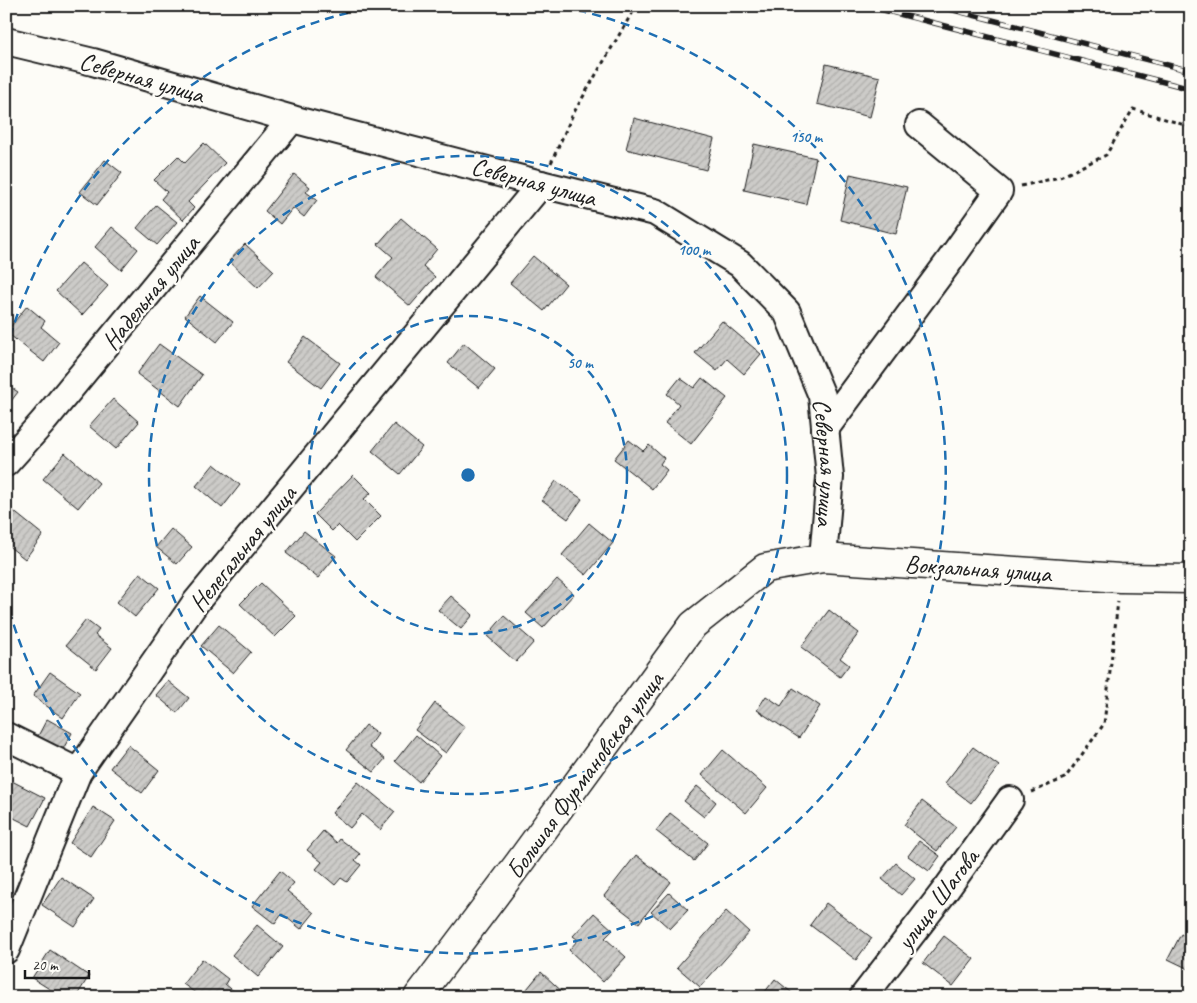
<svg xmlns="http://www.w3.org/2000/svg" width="1197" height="1003" viewBox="0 0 1197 1003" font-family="Caveat,sans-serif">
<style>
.building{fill:url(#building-hatch);stroke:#1c1c1c}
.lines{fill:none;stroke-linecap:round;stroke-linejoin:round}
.minor-casing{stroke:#1c1c1c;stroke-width:30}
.major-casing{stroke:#1c1c1c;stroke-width:31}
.path{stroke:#1c1c1c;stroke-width:3;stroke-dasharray:4 4;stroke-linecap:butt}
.minor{stroke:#fdfcf7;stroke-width:26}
.major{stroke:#fdfcf7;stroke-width:28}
.rail-casing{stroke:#1c1c1c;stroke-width:5.5}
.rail{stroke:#fdfcf7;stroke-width:4;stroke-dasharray:11;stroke-linecap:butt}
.ring{fill:none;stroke:#1f6fb2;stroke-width:2.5;stroke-dasharray:9 6}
.labels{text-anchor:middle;stroke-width:5;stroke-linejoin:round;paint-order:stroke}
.street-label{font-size:25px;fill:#1c1c1c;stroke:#fdfcf7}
.centre{fill:#1f6fb2;stroke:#fdfcf7;stroke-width:2.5}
.ring-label{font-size:15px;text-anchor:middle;font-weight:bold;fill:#1f6fb2;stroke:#fdfcf7;stroke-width:5;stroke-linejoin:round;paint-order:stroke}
</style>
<defs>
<pattern id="building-hatch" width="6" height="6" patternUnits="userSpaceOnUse" patternTransform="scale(1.25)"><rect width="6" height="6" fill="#cccbc8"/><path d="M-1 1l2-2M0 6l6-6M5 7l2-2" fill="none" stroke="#afaeab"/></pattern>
</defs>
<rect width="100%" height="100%" fill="#fdfcf7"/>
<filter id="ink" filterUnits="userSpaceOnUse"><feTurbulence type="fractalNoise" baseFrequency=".02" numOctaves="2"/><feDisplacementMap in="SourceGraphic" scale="10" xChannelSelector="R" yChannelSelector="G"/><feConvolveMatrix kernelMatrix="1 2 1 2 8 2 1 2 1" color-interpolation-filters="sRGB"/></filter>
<g filter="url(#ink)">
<!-- building -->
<path class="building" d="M826,64L880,77L870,117L817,104Z
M634,118L714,139L706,170L626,149Z
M204,143L225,163L188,202L194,208L183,220L161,199L167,192L154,180L178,156L185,163Z
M754,144L816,158L806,204L744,190Z
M105,160L122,173L97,205L80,192Z
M294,174L310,187L306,192L317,200L304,217L293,208L280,224L265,211Z
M850,174L907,187L896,234L840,220Z
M156,205L177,222L157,245L137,228Z
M401,218L437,249L423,266L435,277L410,306L376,277L393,257L378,244Z
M112,227L138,249L121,270L95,247Z
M245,244L274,271L258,288L229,261Z
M533,256L566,284L544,311L510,283Z
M81,263L108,286L82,315L56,291Z
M200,296L233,322L217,342L185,316Z
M27,306L45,321L41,327L59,342L44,362L6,332Z
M722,321L761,354L744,374L727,359L717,371L695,353Z
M305,337L340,363L321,388L286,362Z
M464,343L495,369L479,388L448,363Z
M159,344L202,375L180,406L137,374Z
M680,378L694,388L702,378L727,398L691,444L665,423L679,404L667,394Z
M6,384L18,392L8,405L6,404Z
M113,399L139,422L116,449L89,426Z
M394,424L422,447L400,474L372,451Z
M629,440L643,451L649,445L664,458L660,464L667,470L652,489L614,459Z
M65,453L99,483L78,508L43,479Z
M214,464L240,485L222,508L196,486Z
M353,475L371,493L364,499L381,516L355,542L338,525L332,531L315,514Z
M556,481L582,499L568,519L542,500Z
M12,510L43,535L25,559L6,544V518Z
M589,523L613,543L586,575L562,555Z
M171,529L192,547L177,564L156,547Z
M304,531L336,556L318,578L286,553Z
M140,573L159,588L135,617L117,602Z
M557,579L574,594L543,628L526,613Z
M261,583L296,616L275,637L240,604Z
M451,596L473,615L461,629L438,610Z
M829,610L859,633L840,658L849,665L840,677L801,647Z
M504,616L534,642L516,662L487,636Z
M86,620L99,630L95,635L112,648L96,669L66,645Z
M219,625L251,652L233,673L201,646Z
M50,672L80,693L63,718L33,696Z
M168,681L189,698L177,713L156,695Z
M793,688L820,706L799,738L757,710L766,696L781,706Z
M435,703L465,727L446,753L415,730Z
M47,719L72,733L63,749L38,736Z
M366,725L378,734L369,747L385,759L374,772L346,750Z
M416,735L440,756L419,782L395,761Z
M128,745L159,770L142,793L110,768Z
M973,747L999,766L971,803L945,783Z
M723,750L767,788L746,813L702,775Z
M6,778L45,798L30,826L6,814Z
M358,782L395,812L380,830L362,814L350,828L332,813Z
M697,786L716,802L704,817L684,801Z
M922,801L956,827L937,851L904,825Z
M93,807L115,821L91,857L70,843Z
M670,813L708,843L694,861L656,831Z
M323,831L337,843L340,839L360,854L355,860L361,865L347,882L341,878L335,885L316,869L322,862L307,850Z
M919,841L940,856L929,871L908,856Z
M636,855L671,882L639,923L604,896Z
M896,863L915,879L901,895L882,879Z
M280,871L294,883L287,891L314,913L301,929L282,914L275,924L252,906Z
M61,877L94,899L75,927L42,905Z
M669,893L688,910L670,929L651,912Z
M826,903L872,938L856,960L810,925Z
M726,911L749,932L700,987L677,967Z
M594,913L613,930L605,938L626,957L603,982L569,950L578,940L573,936Z
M257,925L283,947L258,977L232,955Z
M1181,934L1191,939V970L1168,959Z
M944,936L974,959L953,986L923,963Z
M50,950L89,976L76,997H62L32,978Z
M202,959L228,979L225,984L241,997H201L183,984Z
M541,972L568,997H536L527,989Z
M775,979L797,997H768L764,993Z
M905,989L916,997H899Z"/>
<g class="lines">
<!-- minor casing -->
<g class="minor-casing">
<g id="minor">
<path id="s1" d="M6,41L93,62L292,119L541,184L655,212L740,264L787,312L822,396L830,477L823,558"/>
<path d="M825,429L948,263L999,191L919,125"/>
<path d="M6,463L42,423L292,119"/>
<path d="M6,736L78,772"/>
<path d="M6,950L78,772L196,602L541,184"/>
<path d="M863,997L947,888L1010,800"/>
</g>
</g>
<!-- major casing -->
<g class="major-casing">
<path id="major" d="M418,997L519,863L693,625L765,568L823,558L1120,578L1191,579"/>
</g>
<!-- path -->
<path class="path" d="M551,163L573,114L629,18L637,6
M1021,186L1060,177L1106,155L1133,109L1191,127
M1032,792L1065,778L1104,724L1118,601"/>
<!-- minor -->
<use href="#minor" class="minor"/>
<!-- major -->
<use href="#major" class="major"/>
<!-- rail casing -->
<g class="rail-casing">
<path id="rail" d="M868,6L1191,89
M938,6L1191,71"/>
</g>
<!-- rail -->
<use href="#rail" class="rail"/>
</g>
</g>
<!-- distance rings -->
<g class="ring">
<circle cx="468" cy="475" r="159"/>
<circle cx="468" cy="475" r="319"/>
<path d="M6 351A478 478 0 0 1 373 7M563 7A478 478 0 1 1 6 599"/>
</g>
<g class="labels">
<!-- street labels -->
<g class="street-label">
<text transform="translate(142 77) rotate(16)" y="9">Северная улица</text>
<text transform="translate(534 181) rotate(15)" y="9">Северная улица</text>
<text transform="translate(150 292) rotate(-51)" y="9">Надельная улица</text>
<text dy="9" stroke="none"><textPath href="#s1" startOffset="996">Северная улица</textPath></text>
<text transform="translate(242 548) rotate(-51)" y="9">Нелегальная улица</text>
<text transform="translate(978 568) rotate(4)" y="9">Вокзальная улица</text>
<text transform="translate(584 775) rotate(-54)" y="9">Большая Фурмановская улица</text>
<text transform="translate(937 899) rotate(-53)" y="9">улица Шагова</text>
</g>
</g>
<circle cx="468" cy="475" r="8" class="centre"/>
<g class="ring-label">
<text x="806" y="142">150 m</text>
<text x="694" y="255">100 m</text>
<text x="580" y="368">50 m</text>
</g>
<!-- margin -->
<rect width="1197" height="1003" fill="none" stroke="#fdfcf7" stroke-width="25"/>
<rect x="12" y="12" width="1172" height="978" fill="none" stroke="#1c1c1c" stroke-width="2" filter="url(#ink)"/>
<!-- scale -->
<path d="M25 970v8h64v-8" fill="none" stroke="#1c1c1c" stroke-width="2.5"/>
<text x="32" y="970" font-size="15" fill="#1c1c1c" stroke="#fdfcf7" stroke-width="4" paint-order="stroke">20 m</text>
</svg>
